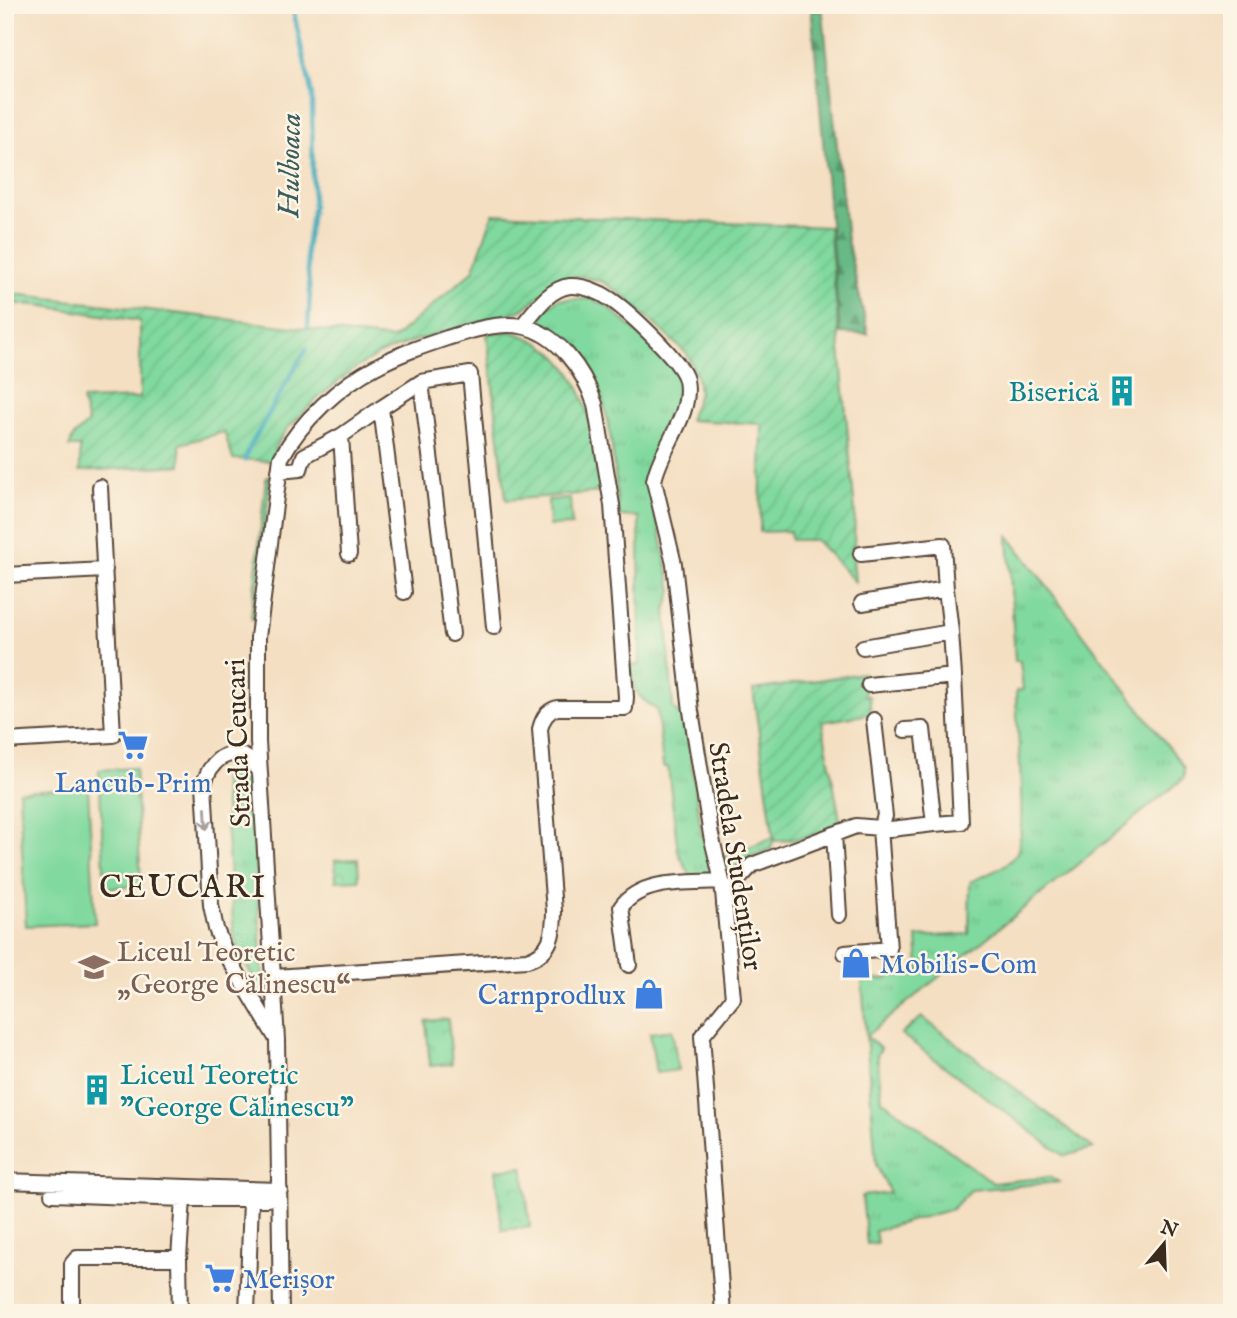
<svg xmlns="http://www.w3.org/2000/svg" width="1237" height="1318" viewBox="0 0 1237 1318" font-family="'IM FELL English',serif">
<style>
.grass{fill:url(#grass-tufts);stroke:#5e825e;stroke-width:2}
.forest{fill:url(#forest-firs);stroke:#527252;stroke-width:2}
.park{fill:url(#park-crowns);stroke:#5e825e;stroke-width:2}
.garden{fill:url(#garden-furrows);stroke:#5e825e;stroke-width:2}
.pitch{fill:#80d99e;stroke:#5e825e;stroke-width:2}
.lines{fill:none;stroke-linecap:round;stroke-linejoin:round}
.stream{stroke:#3daabc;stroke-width:4.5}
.minor-casing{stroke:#574537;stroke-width:18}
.minor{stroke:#fff;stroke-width:14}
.oneway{stroke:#a79f9a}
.labels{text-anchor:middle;stroke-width:5;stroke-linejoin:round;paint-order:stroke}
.culture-label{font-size:28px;fill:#0d838f;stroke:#fcf5e5;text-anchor:end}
.street-label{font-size:28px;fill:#3b2a1e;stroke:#fcf5e5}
.shop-label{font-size:28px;fill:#366cbe;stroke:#fcf5e5;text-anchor:start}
.education-label{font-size:28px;fill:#785e54;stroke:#fcf5e5;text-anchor:start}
.water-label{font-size:30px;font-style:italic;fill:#3c5d5d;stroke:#fcf5e5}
.quarter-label{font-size:32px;letter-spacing:2px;fill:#3b2a1e;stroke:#fcf5e5}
</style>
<defs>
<pattern id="grass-tufts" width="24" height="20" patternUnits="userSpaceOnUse" patternTransform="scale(1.75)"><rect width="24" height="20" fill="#80d99e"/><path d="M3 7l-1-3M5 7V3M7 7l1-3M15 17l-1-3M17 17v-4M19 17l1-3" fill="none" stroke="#70ba88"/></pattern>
<pattern id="forest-firs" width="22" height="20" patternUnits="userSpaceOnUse" patternTransform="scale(1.75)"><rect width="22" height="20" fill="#68b985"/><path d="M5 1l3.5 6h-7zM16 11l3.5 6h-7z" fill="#57976c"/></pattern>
<pattern id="park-crowns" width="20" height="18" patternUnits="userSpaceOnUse" patternTransform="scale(1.75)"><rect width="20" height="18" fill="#80d99e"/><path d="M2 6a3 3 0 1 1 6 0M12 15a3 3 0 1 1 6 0" fill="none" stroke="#70ba88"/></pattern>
<pattern id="garden-furrows" width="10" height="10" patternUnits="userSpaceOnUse" patternTransform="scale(1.75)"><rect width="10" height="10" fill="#80d99e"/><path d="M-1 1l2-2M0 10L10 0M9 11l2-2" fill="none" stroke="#70ba88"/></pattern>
</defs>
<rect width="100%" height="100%" fill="#fcf5e5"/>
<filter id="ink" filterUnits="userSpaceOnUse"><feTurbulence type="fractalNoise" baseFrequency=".0143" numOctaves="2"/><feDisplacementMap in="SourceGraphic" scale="14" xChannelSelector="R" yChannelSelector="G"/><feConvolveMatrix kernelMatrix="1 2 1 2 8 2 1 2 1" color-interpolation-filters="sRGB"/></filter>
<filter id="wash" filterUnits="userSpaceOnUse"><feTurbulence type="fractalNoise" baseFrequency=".00686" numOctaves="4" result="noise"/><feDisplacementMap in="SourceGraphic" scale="28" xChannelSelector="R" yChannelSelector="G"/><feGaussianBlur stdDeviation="1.57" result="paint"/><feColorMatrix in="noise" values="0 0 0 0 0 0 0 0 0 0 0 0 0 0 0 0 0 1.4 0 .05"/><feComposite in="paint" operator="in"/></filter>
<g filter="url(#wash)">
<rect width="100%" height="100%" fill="#f4dfc2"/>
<!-- grass -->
<path class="grass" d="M559,299H591L606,305L675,366L679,380L678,398L648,472L672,591L666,610L673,708L685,719L702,836L716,872L693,881L678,852L668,767H663L657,710C635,696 634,690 629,665H640L639,517L619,516C613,467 614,405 585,363C573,346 554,338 539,325L545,309Z
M1008,535L1184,767V778L866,1036L881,1049L877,1055L882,1100L993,1183L1050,1177L1059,1182L971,1190L952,1209L875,1231L877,1243L867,1244L862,1196L890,1193L876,1165L862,981L888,979L889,976L919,973L917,937L969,934L970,882C986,874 1006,869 1016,854C1028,838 1016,719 1016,691L1023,690L1020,661H1015Z
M240,764L248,769L251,779L264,995L241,957L234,938L223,777L226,771Z
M774,837L771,849L744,859L728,877L724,857Z
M922,1017L1093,1148L1064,1156L901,1034Z"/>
<!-- forest -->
<path class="forest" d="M811,5H822L847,240L868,334L840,333Z"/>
<!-- park -->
<path class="park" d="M570,499L572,525L549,526L548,500Z
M358,859L359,880L336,881L335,860Z
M448,1019L452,1064L430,1066L426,1021Z
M672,1030L678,1070L656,1073L650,1033Z
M523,1167L530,1227L502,1230L496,1170Z"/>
<!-- garden -->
<path class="garden" d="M493,214L829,227L855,512L854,546H852L855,582L816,540H791L790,531L760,532L762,424L689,420L699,393L697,377L687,354L624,296L603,282L581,276L562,278L522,310L408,343L380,354L354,369L318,398L287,429L275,448L272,461L233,459L224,432L180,444L181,465L80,471V447H69L73,437L88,423L82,400L140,398V321L37,305L5,303V293L393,339L473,271Z
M508,331C589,350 591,425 602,492L506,500L487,334Z
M271,475L254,620L251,618L266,478Z
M863,673L865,696H869L871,714L822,722L840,820C823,836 796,840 774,841L753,690Z"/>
<!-- pitch -->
<path class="pitch" d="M135,768L141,886L105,888L99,770Z
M88,787L95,923L26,926L19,791Z"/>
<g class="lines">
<!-- stream -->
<path class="stream" d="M292,5L312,95L313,207L306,249L310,295L308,327
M245,460L248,450L306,349"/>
</g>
</g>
<g filter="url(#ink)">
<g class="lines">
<!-- minor casing -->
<g class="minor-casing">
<path id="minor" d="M522,326C534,312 549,288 570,286C583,285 600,292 610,299C628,311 682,361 686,380C693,416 660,448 654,481L674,564L691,711L711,835L722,881L733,998L702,1036L723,1313
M421,382L470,374L494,627
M381,408L421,382L452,634
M341,436L381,408L404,592
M279,471L300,469L304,456L341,436L349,554
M861,554L943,545L946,589
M5,575L105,570
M862,603L946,589L951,632
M863,647L951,632L954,676
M869,685L954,676L961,822L934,824
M874,720L885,816L880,828L891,829L934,824L923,729L905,730
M5,741L113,735L100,487
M260,774C243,741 212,752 204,784L211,905L216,929L226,954L276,1038
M834,834L839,915
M724,905L738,880L752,865L856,826L880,828L889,949L845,953
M629,965L621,907C642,878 690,883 722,881
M275,977L527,960C551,953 554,934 554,911L540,729C543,718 547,711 557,708H625L626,697L612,505L595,404C584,371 558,333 521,326C497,322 469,331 447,338C423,346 399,354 377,366C340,385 301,421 281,458L258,637V742L277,1040L281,1313
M5,1181L280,1190
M52,1194L183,1199H268
M72,1313V1264L77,1258H179
M180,1313L179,1258L183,1199
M247,1313L251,1199"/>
</g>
<!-- minor -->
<use href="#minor" class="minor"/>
</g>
<!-- one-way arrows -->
<defs><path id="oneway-shaft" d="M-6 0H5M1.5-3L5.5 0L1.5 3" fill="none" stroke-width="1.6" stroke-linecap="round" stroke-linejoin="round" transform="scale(1.75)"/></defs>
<use class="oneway" href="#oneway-shaft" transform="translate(206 819) rotate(87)"/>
</g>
<!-- icons -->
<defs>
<g id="building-bare" transform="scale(2.415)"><path d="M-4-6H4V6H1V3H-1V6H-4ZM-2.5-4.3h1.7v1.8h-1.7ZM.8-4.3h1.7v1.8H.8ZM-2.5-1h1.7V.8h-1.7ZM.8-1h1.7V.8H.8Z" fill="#0f9aa8" stroke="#fcf5e5" stroke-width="2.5" paint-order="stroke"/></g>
<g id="supermarket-bare" transform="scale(2.415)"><path d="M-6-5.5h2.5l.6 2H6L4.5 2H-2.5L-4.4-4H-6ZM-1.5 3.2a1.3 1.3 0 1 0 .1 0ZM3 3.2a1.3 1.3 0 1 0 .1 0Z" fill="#3f7fe0" stroke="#fcf5e5" stroke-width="2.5" paint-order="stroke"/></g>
<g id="shop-bare" transform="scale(2.415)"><path d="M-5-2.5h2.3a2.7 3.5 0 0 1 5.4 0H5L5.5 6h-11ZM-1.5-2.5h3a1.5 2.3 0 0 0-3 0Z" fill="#3f7fe0" stroke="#fcf5e5" stroke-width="2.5" paint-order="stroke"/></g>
<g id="school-bare" transform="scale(2.415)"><path d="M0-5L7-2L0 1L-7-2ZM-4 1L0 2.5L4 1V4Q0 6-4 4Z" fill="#8d6e63" stroke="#fcf5e5" stroke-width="2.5" paint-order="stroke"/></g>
</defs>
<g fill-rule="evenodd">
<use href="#building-bare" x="1122" y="391"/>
<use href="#supermarket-bare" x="133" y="745"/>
<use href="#shop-bare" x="856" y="963"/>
<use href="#school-bare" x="94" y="967"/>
<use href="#shop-bare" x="649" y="994"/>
<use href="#building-bare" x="97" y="1090"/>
<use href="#supermarket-bare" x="220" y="1278"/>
</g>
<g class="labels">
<!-- culture labels -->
<g class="culture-label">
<text x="1099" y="401">Biserică</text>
<text x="120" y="1084" text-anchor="start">Liceul Teoretic<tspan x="120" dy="32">"George Călinescu"</tspan></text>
</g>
<!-- street labels -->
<g class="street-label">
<text transform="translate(237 743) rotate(-92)" y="10">Strada Ceucari</text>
<text transform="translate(737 856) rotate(81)" y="10">Stradela Studenților</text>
</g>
<!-- shop labels -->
<g class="shop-label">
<text x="133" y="792" text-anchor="middle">Lancub-Prim</text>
<text x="879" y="973">Mobilis-Com</text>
<text x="626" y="1004" text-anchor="end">Carnprodlux</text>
<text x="243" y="1288">Merișor</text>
</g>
<!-- education labels -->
<g class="education-label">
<text x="117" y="961">Liceul Teoretic<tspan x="117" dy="32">„George Călinescu“</tspan></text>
</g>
<!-- water labels -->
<g class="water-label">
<text transform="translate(289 165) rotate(-89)" y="10">Hulboaca</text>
</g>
<!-- quarter labels -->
<g class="quarter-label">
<text x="183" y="897">CEUCARI</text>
</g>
</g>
<!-- margin -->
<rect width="1237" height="1318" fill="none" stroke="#fcf5e5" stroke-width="28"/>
<!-- north arrow -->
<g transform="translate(1164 1244) rotate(19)" stroke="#fcf5e5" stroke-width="5" paint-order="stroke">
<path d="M0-5L12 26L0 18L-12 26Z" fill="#3b2a1e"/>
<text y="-10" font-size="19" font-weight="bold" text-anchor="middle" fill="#3b2a1e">N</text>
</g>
</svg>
